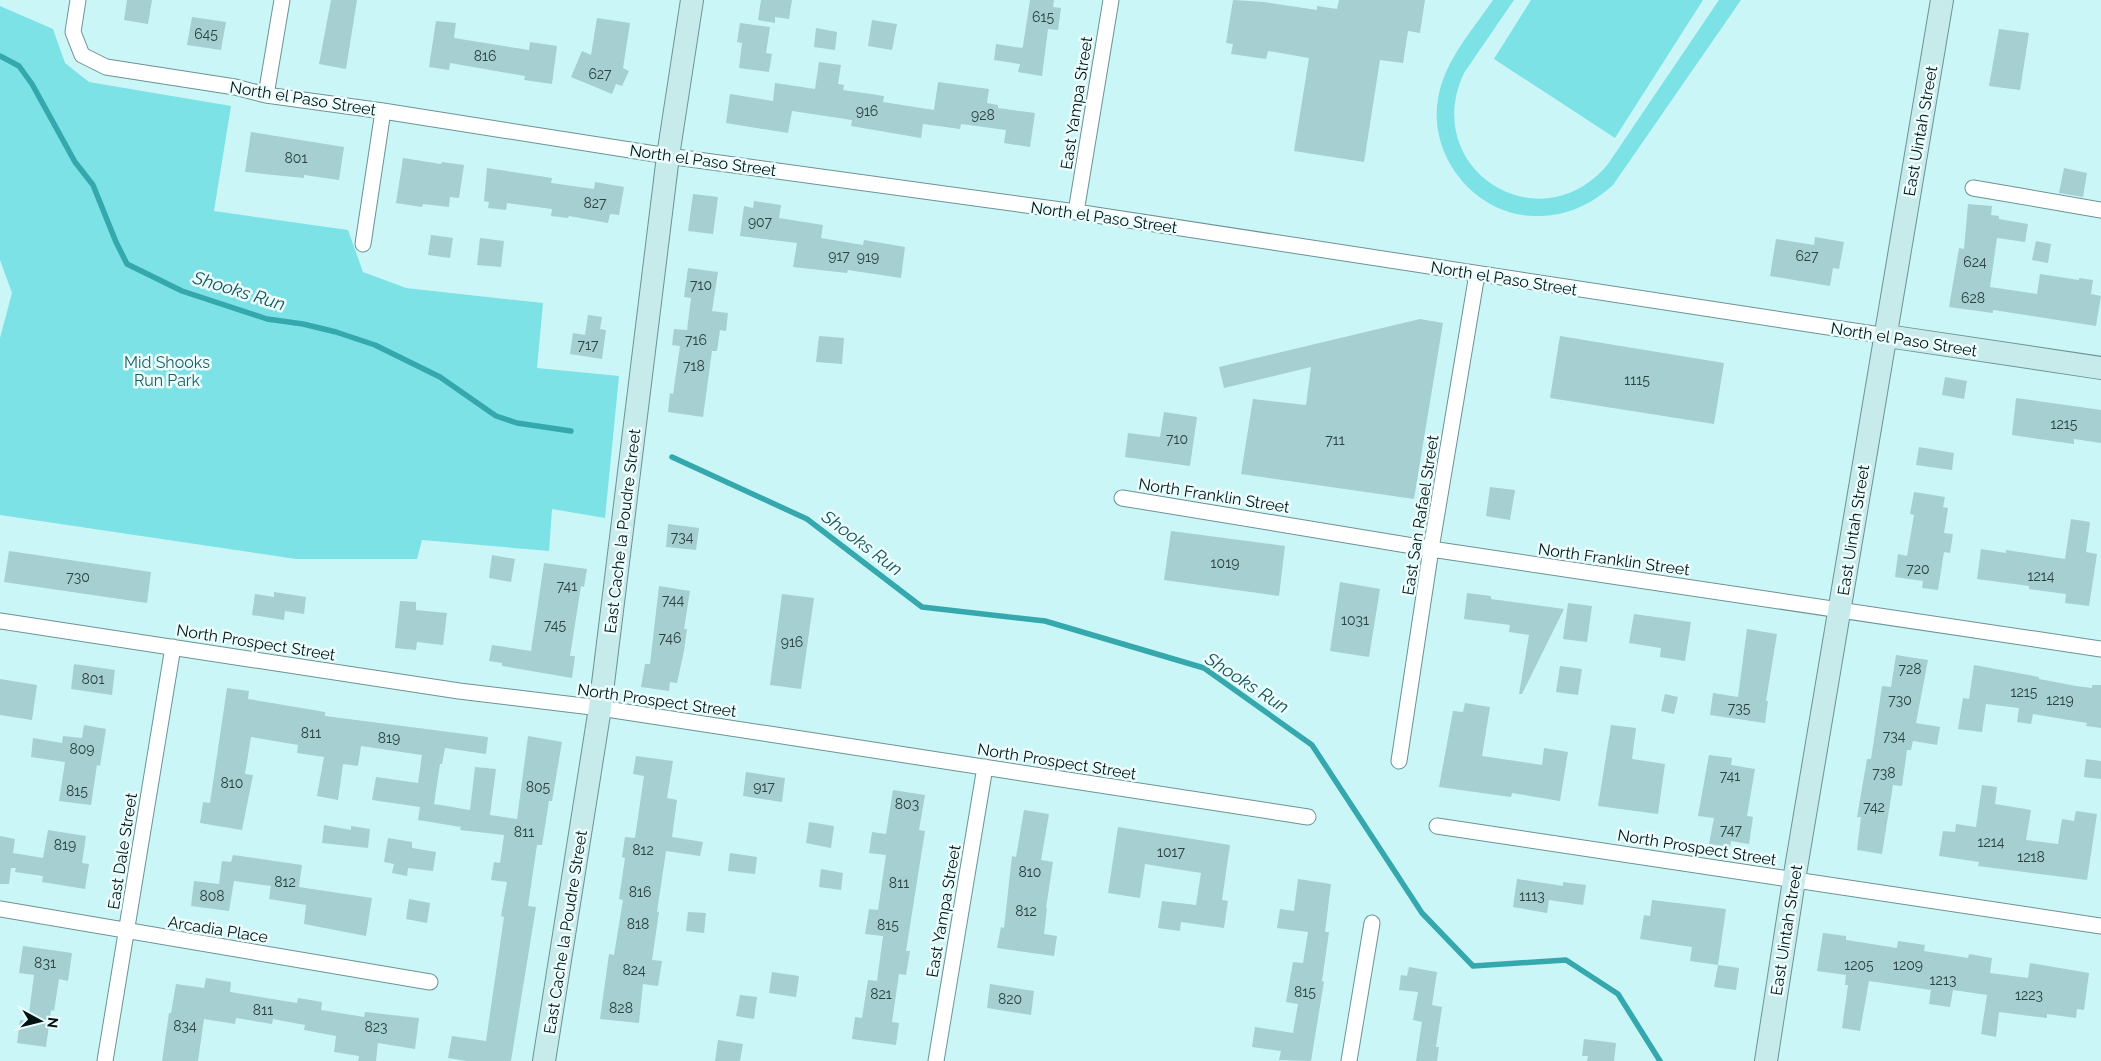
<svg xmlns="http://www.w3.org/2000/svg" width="2101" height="1061" viewBox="0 0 2101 1061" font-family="Raleway,sans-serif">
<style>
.park{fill:#7ce2e5}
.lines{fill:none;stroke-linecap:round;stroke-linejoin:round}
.stream{stroke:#35a8ad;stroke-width:5.5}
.building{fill:#a5cfd0}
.street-casing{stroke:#6b9394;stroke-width:17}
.secondary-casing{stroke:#6b9394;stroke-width:24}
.street{stroke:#fff;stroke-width:15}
.secondary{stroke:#c7eaeb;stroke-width:22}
.labels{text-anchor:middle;stroke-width:5;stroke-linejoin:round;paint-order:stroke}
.number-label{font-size:14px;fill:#2c4142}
.street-label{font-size:16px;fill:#031212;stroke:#ecfdfe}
.park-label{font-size:16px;fill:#1f5d5f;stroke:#ecfdfe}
.water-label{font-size:18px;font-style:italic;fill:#165658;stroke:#ecfdfe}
</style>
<rect width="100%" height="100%" fill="#cbf6f7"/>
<!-- park -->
<path class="park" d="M1493,0H1514L1464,73C1419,169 1540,246 1608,164L1719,0H1741L1613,185C1591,205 1565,217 1534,216C1475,215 1428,156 1438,99C1444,61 1472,31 1493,0Z
M1531,0H1703L1615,138L1494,59Z
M0,6L53,29L65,63L89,82L231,106L214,211L348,230L363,272L406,288L543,303L537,368L619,376L605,518L552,509L549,551L422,540L417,559H296L0,515V338L12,293L0,260Z"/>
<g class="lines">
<!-- stream -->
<path class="stream" d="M0,56L19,66L32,84L75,162L93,185L116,242L127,264L182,291L267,319L303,324L336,332L375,345L440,377L496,416L517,423L571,431
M672,457L807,519L922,607L1045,621L1204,668L1312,745L1422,913L1473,966L1566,960L1618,994L1660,1061"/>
</g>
<!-- building -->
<path class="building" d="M127,0H152L148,24L124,20Z
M331,0H357L346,69L319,64Z
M761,0H792L789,19L775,17V23L758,20Z
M1030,0H1054L1053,7L1061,8L1058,30L1048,29L1042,76L1018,72L1020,64L994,60L996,44L1022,48L1023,46Z
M1233,0L1264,2L1317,10V6L1337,9L1339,0H1425L1420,33L1408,31L1403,63L1380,60L1364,162L1294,151L1309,58L1268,51L1266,59L1231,54L1233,44L1226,43Z
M192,17L226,22L221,50L187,45Z
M597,18L630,23L623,68L629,71L622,86L616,84L612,94L571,77L582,51L591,55Z
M872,20L897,24L892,50L868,46Z
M436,21L456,23L454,38L529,50L530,42L557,46L552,84L524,80L525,76L450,63L449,70L429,67Z
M740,23L770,27L766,53L772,54L769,72L739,68L742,43L737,42Z
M816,28L837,32L835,50L814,47Z
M1999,29L2029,33L2020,90L1989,86Z
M819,62L841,65L838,84L844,85L843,90L884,96L883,102L934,110L938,82L989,89L987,103L998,105V108L1035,113L1030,147L1004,143L1006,130L961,124L960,129L923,124L921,138L851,126L852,120L792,111L788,133L726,123L730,94L773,101L775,83L815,89Z
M251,132L344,147L339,180L304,175V178L245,172Z
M403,158L441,164L442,162L464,165L459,198L450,197L449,207L423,204L422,207L396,203Z
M487,168L552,178L551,183L594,189L595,182L624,187L619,215L610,214L608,223L569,216L568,218L551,216L552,209L507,203L506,210L488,208L489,202L484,201Z
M2064,168L2087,173L2083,197L2059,193Z
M693,194L718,197L713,234L688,231Z
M754,201L781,205L779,218L823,225L821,238L863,245L864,240L905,247L901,278L848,270L847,273L793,267L797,243L740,236L744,206L753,208Z
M1968,204L1992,206L1991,215L1999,216V219L2028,224L2025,242L1997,238L1990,287L2037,294L2040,274L2079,280V278L2093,280L2091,294L2101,296L2096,326L1993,310V313L1949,307L1959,248L1964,249Z
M431,235L453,238L450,258L428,255Z
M1815,237L1844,242L1839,269L1833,268L1830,286L1770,276L1776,239L1814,245Z
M480,238L504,241L501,267L477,265Z
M2036,241L2051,244L2048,263L2032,260Z
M688,268L718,272L712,311L728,313L726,331L720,330L717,351H712L703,417L668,412L670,393L673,394L680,346L672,345L674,329L687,330L691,298L684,297Z
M588,315L602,317L600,329L606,330L602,359L570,354L573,333L585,335Z
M1420,319L1443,323L1414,499L1241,474L1253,399L1306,405L1311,367L1224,388L1219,367Z
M819,336L844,338L842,364L816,362Z
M1560,336L1724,363L1714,424L1550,398Z
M1945,377L1967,381L1964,399L1942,395Z
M2016,398L2101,410V443L2074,439V444L2012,435Z
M1164,412L1197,417L1190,466L1125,457L1128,433L1160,437Z
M1919,447L1954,453L1952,470L1916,465Z
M1490,487L1515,490L1510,520L1486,516Z
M1914,492L1945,497L1943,507L1948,508L1944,533L1953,534L1950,553L1944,552L1938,590L1922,588L1923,581L1895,577L1898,554L1907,556L1914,515L1910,514Z
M2071,519L2090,522L2086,552L2097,554L2089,606L2065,603L2066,594L2029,589V586L1977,579L1981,549L2006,553V550L2065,559Z
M668,524L699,528L696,550L666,547Z
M1171,531L1285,546L1279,596L1164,580Z
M9,551L151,572L147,603L4,582Z
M492,555L515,559L511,582L489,578Z
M544,563L587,569L584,587L581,586L570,656H575L572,678L502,666V663L489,661L492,645L531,651Z
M1340,582L1380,589L1369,657L1330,651Z
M659,586L690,591L684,629H687L684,651L677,683L670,682L669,691L641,687L645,664H650Z
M274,592L306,597L304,614L285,611L284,620L252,615L255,594L274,597Z
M1467,593L1491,596V599L1564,609L1522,694H1519L1529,635L1509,632L1510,625L1464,619Z
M782,594L814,598L801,689L770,685Z
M400,601L416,602V610L447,613L443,645L417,642L416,650L395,648Z
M1568,603L1592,606L1587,642L1563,639Z
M1634,614L1691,622L1685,661L1660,657L1661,648L1629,643Z
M1747,629L1777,634L1766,701H1768L1765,723L1710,715L1713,693L1738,697Z
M1896,655L1928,660L1916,723L1940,727L1937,745L1913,741L1911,750H1907L1902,786L1893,785L1882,854L1857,850L1861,817H1857L1867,759H1871L1882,686L1891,687Z
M74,664L115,670L112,695L71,689Z
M1974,665L2039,677V679L2076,686L2092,688V685H2101V728L2086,726L2087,723L2033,714L2031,724L2017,722L2019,708L1986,704L1982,732L1958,729L1963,698L1969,699Z
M1560,666L1582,669L1578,695L1556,692Z
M0,679L37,685L32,720L0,715Z
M227,688L249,691L248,699L325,712V716L488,737L486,754L445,748L442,764H440L434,804L470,810L475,767L496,769L490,815L517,819L528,736L562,742L552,801H549L542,845H537L528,906L536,907L511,1061H467L448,1058L452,1036L486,1041L504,917L501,916L507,882L491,880L494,862L500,863L504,835L460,830L461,827L418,820L420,807L372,800L376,777L418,783L422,755L361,746L358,766L343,764L338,800L317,796L324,757L297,753L298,745L251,737L245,774L253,775L242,830L200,823L203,802L210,803Z
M1665,694L1678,697L1674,714L1661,711Z
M1465,703L1490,707L1482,756L1542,765L1544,748L1568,752L1560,801L1512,793L1511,797L1439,787L1453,711L1463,712Z
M84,725L106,729L100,766L97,765L91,805L59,801L65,762L31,757L33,738L62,743L63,736L82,738Z
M1611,725L1636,728L1632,759L1665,764L1658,814L1598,806Z
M1709,755L1732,758L1731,765L1755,769L1747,816L1753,817L1749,844L1731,841L1730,847L1709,844L1714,818L1698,816Z
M636,756L673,761L667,798L677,800L672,837L703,842L700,856L666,851L657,912H659L652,960L662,961L658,986L643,984L639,1023L600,1019L609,954L614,955L623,900L619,899L625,858L622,857L625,837L635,838L644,776L633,774Z
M2086,759L2101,761V779L2084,777Z
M746,772L785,778L782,802L743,796Z
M1982,785L1997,787L1995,804L2031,810L2026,840L2058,844L2062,819L2074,821L2076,811L2097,814L2087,880L1978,866L1979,862L1939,856L1943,831L1955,832L1956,824L1976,827Z
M893,790L925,795L919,830L925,831L906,951H910L906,975L899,974L892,1022L899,1023L896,1045L852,1039L855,1017L862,1018L868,980L877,981L883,936L865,934L869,909L878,910L886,855L869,853L872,832L886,834Z
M1024,810L1049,814L1041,860L1053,862L1046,908H1047L1044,934L1057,936L1054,956L997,948L1001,927L1004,928L1012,856L1016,857Z
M809,822L834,826L831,848L806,843Z
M324,825L351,830V826L370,829L368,848L322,843Z
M1118,827L1230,845L1222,900L1228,901L1224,928L1181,922L1180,931L1158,928L1162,901L1196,905L1201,873L1145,864L1140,898L1108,893Z
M48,830L86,836L82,863L89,864L85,889L42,882L43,876L15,872L16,868H11L9,884H0V836L15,839L13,853L43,858Z
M388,838L412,842V848L436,852L433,871L408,868L407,876L392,873L394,864L384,862Z
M730,853L757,857L755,874L728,871Z
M233,855L302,865L299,887L372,898L366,936L304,924L306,905L269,899L271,886L234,881L229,911L191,906L194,881L219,884L222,861L231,862Z
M821,869L843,873L841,890L819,887Z
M1298,879L1331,884L1325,932H1329L1322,981L1324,982L1311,1061L1279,1060L1281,1051L1252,1047L1255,1027L1293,1033L1298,1004L1286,1002L1293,962L1303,963L1308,932L1277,928L1280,909L1294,911Z
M1517,879L1563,886V882L1586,885L1583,905L1549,900L1547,913L1513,907Z
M409,899L430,903L427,923L406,919Z
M1652,900L1726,909L1718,965L1690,961L1692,947L1640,939L1644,915L1650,916Z
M688,912L706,913L704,933L686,931Z
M1823,933L1846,936V940L1897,948L1898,941L1925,945L1924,951L1968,958L1969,954L1992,958L1990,973L2028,978L2030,963L2089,973L2084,1010L2077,1009L2076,1018L2047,1014V1018L1999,1012L1996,1037L1981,1034L1987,995L1953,990L1950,1007L1929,1004L1931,990L1869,981L1860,1031L1842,1028L1848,985H1845L1846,975L1817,971Z
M23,946L72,953L68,981L59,979L54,1011L51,1010L46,1047L17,1043L20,1020L28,1021L34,975L19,973Z
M1718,965L1739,968L1736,990L1714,987Z
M1409,967L1437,972L1432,1005L1442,1007L1436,1047H1439L1437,1061H1416L1422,1022L1413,1020L1418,992L1399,990L1401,975L1407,976Z
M772,972L799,976L796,997L769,993Z
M206,978L231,982L230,992L297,1003L298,998L322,1002L321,1010L364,1017L365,1012L419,1018L415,1049L378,1043L376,1061H358L359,1056L334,1052L336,1036L304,1030L305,1025L273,1019L272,1024L236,1018L235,1024L204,1019L198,1061H162L169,1013H171L176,984L204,988Z
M990,984L1034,991L1031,1015L987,1008Z
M740,995L757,997L754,1019L736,1016Z
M1584,1039L1616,1043L1614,1061H1587L1588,1056H1582Z
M718,1040L743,1044L740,1061H715Z"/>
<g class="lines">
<!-- street casing -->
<g class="street-casing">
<path id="street" d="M78,0L73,32L82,55L106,67L235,87L266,95L383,111L668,156L1076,212L1887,336
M266,95L282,0
M1973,188L2101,210
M1076,212L1111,0
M363,244L383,111
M1122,498L1431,549L2101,649
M0,621L459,691L600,708L1308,817
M1399,761L1431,549L1477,274
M1437,826L2101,926
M0,909L430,982
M105,1061L173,647
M936,1061L985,767
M1349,1061L1372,923"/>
</g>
<!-- secondary casing -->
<g class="secondary-casing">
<path id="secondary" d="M1887,336L2101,368
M544,1061L600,708L668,156L692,0
M1766,1061L1794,880L1942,0"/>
</g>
<!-- street -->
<use href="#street" class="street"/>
<!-- secondary -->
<use href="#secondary" class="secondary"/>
</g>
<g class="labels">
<!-- number labels -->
<g class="number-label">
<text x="1043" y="22">615</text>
<text x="206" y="39">645</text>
<text x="485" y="61">816</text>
<text x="600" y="79">627</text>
<text x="867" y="116">916</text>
<text x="983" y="120">928</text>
<text x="296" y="163">801</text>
<text x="595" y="208">827</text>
<text x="760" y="227">907</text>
<text x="839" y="261">917</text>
<text x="1807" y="261">627</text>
<text x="868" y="262">919</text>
<text x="1975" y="267">624</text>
<text x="701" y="290">710</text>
<text x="1973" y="303">628</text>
<text x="696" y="345">716</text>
<text x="588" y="350">717</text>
<text x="694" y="371">718</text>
<text x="1637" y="385">1115</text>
<text x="2064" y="429">1215</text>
<text x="1177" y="444">710</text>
<text x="1335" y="445">711</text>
<text x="682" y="542">734</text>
<text x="1225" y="568">1019</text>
<text x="1918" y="574">720</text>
<text x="2041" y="581">1214</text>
<text x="78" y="582">730</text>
<text x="567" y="591">741</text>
<text x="673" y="605">744</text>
<text x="1355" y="625">1031</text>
<text x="555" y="630">745</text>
<text x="670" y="643">746</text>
<text x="792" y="647">916</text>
<text x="1910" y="674">728</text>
<text x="93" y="684">801</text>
<text x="2024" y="697">1215</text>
<text x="1900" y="705">730</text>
<text x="2060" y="705">1219</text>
<text x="1739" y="713">735</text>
<text x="311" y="738">811</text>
<text x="1894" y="741">734</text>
<text x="389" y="743">819</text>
<text x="82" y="754">809</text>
<text x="1884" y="778">738</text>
<text x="1730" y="781">741</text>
<text x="232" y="788">810</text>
<text x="538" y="792">805</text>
<text x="764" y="792">917</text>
<text x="77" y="796">815</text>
<text x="907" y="809">803</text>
<text x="1874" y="812">742</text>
<text x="1731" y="835">747</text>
<text x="524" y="837">811</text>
<text x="1991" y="847">1214</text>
<text x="65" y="850">819</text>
<text x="643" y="855">812</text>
<text x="1171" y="857">1017</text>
<text x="2031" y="862">1218</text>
<text x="1030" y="877">810</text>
<text x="285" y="887">812</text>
<text x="899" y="888">811</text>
<text x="640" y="897">816</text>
<text x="212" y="901">808</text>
<text x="1532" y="901">1113</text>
<text x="1026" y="916">812</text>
<text x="638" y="929">818</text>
<text x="888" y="930">815</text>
<text x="45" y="968">831</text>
<text x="1859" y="970">1205</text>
<text x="1908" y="970">1209</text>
<text x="634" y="975">824</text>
<text x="1943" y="985">1213</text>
<text x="1305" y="997">815</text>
<text x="881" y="999">821</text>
<text x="2029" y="1000">1223</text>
<text x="1010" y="1004">820</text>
<text x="621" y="1013">828</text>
<text x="263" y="1015">811</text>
<text x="185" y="1031">834</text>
<text x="376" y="1032">823</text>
</g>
<!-- street labels -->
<g class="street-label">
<text transform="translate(303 98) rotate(9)" y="6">North el Paso Street</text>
<text transform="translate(1076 103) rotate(-81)" y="6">East Yampa Street</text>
<text transform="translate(1920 131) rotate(-80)" y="6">East Uintah Street</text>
<text transform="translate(703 160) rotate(8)" y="6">North el Paso Street</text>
<text transform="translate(1104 217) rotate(8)" y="6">North el Paso Street</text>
<text transform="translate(1504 278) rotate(9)" y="6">North el Paso Street</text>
<text transform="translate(1904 339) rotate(9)" y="6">North el Paso Street</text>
<text transform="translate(1214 495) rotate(9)" y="6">North Franklin Street</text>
<text transform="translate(1420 515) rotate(-81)" y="6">East San Rafael Street</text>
<text transform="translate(1853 530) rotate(-81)" y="6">East Uintah Street</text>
<text transform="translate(622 531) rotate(-83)" y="6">East Cache la Poudre Street</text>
<text transform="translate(1614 559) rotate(8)" y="6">North Franklin Street</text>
<text transform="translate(256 642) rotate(9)" y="6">North Prospect Street</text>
<text transform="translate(657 700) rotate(8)" y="6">North Prospect Street</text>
<text transform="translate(1057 761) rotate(9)" y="6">North Prospect Street</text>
<text transform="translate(1697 847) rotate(9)" y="6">North Prospect Street</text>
<text transform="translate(122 851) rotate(-81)" y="6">East Dale Street</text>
<text transform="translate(943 911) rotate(-80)" y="6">East Yampa Street</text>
<text transform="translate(218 929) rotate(9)" y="6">Arcadia Place</text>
<text transform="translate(1786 930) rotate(-81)" y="6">East Uintah Street</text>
<text transform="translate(565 932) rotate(-81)" y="6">East Cache la Poudre Street</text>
</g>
<!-- park labels -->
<g class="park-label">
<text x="167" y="368">Mid Shooks<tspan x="167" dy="18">Run Park</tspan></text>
</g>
<!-- water labels -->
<g class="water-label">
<text transform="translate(239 291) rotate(17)" y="6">Shooks Run</text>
<text transform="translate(862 543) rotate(37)" y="6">Shooks Run</text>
<text transform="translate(1247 683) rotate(33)" y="6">Shooks Run</text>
</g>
</g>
<!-- north arrow -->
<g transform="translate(40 1021) rotate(97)" stroke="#ecfdfe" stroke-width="4" paint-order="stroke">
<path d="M0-4L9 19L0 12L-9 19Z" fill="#031212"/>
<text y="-8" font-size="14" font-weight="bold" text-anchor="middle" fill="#031212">N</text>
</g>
</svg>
